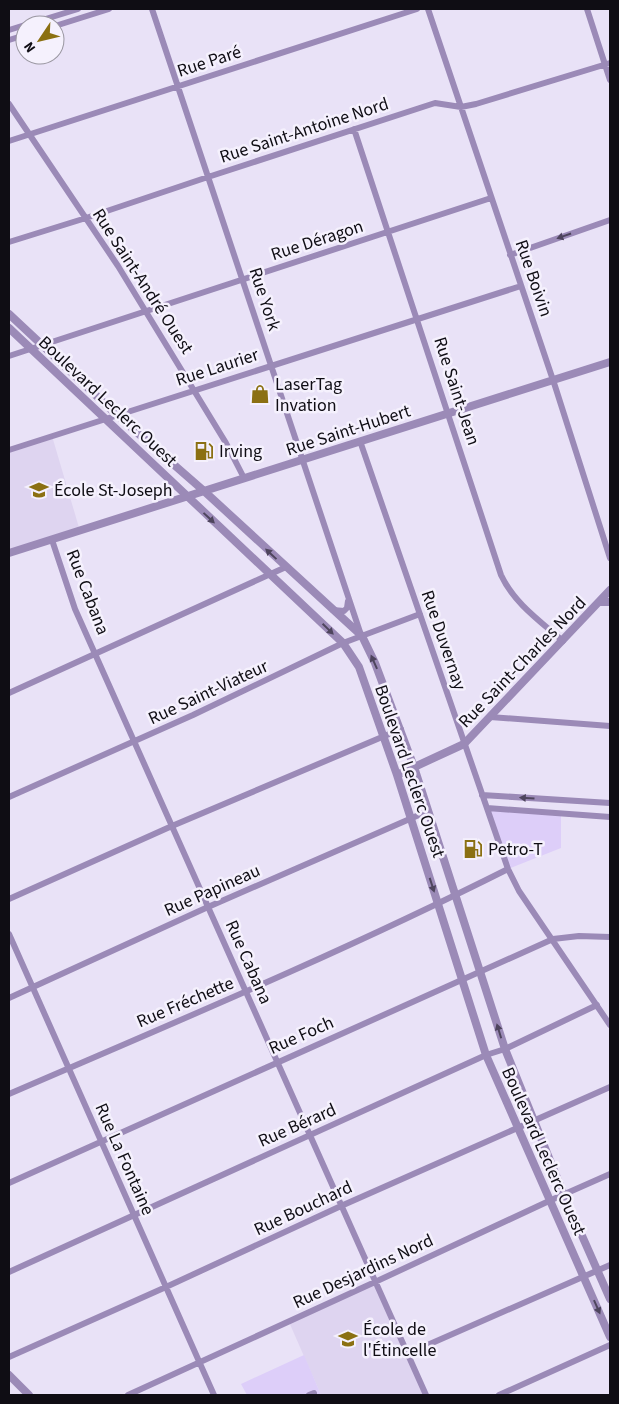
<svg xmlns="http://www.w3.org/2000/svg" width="619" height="1404" viewBox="0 0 619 1404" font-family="'Source Sans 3',sans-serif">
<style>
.built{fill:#ded4f0}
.green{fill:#ddcef9}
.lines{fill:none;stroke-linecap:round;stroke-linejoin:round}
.minor{stroke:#9b8ab7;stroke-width:6}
.tertiary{stroke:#9b8ab7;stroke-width:8}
.oneway{fill:#4e455d}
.labels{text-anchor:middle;stroke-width:5;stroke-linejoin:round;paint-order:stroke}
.street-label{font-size:18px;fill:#0f0d14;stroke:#f5f1fd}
.poi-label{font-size:18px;fill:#0f0d14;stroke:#f5f1fd;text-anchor:start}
</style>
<rect width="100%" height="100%" fill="#e9e2f7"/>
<!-- built -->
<path class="built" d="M52,436L80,531L9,553V450Z
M375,1282L425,1395H321L289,1322Z"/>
<!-- green -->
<path class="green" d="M487,808L561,813V848L508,869Z
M304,1355L321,1395H247L241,1384Z"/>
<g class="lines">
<!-- minor -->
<path class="minor" d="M152,9L361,635
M428,9L555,386L610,558
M587,9L610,80
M26,25L78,9
M55,26L109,9
M9,30L25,25
M9,40L25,35
M9,104L118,266L226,443L244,478
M354,129L501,575C514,603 540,621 563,641
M9,141L417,9
M9,242L86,218L208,177L435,103L461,107L476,104L610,63
M510,255L610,220
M9,356L491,198
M360,441L508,869L519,891L610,1025
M9,450L521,286
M52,540L75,609L426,1395
M333,610L344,611L347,608L348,601
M9,693L286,567
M490,717L610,726
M482,795L610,803
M9,797L193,715L343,643L420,614
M487,808L610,817
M9,899L172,826L401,729
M9,934L214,1395
M9,998L208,907L428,811
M9,1094C176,1022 345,951 508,869
M9,1183L553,939L579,936L610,937
M9,1272L486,1055L505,1049L597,1005
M407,1354L610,1265
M9,1357L166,1287L341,1206L610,1087
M128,1395L375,1282L549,1201L610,1174
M309,1395L314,1393
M499,1395L610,1345"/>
<!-- tertiary -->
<path class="tertiary" d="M9,314L117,415L204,491L362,636L375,663L414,767L505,1049L564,1195L610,1299
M9,328L343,643L359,667L397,775L486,1055L610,1337
M9,553L610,362
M599,602H610
M397,775L464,744L610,590
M9,1375L29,1395"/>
</g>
<!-- one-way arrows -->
<defs><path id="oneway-solid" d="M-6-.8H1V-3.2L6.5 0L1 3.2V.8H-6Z" transform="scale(1.25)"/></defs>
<g class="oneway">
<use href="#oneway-solid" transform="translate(564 236) rotate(161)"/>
<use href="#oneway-solid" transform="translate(209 518) rotate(43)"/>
<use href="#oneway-solid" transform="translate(271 554) rotate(-137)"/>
<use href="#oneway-solid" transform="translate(328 629) rotate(44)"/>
<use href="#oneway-solid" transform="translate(374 662) rotate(-114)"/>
<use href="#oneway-solid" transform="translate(527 798) rotate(-176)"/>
<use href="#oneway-solid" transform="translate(432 885) rotate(72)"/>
<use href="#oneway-solid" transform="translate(499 1031) rotate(-107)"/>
<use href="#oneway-solid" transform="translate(597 1307) rotate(66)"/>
</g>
<!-- icons -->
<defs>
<g id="shop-bare" transform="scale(1.5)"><path d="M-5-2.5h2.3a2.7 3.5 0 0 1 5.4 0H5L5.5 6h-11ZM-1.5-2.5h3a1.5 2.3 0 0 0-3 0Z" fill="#8b7012" stroke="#f5f1fd" stroke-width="2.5" paint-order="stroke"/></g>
<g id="fuel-bare" transform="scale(1.5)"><path d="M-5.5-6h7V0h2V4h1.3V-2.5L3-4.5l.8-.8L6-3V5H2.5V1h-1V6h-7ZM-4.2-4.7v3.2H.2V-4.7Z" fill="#8b7012" stroke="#f5f1fd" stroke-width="2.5" paint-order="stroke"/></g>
<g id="school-bare" transform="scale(1.5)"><path d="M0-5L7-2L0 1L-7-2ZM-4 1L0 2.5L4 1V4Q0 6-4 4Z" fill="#8b7012" stroke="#f5f1fd" stroke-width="2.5" paint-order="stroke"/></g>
</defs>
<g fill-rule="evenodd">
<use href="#shop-bare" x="260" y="394"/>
<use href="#fuel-bare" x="204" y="451"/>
<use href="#school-bare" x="39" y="490"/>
<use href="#fuel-bare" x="473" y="849"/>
<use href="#school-bare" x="348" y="1339"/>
</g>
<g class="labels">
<!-- street labels -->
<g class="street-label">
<text transform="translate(209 61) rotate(-18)" y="6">Rue Paré</text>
<text transform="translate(304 130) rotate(-18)" y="6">Rue Saint-Antoine Nord</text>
<text transform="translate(317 240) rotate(-18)" y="6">Rue Déragon</text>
<text transform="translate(534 278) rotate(71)" y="6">Rue Boivin</text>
<text transform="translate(143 281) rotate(57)" y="6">Rue Saint-André Ouest</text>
<text transform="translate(265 299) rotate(72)" y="6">Rue York</text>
<text transform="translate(217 367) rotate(-18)" y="6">Rue Laurier</text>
<text transform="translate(457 391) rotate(72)" y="6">Rue Saint-Jean</text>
<text transform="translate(108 401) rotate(43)" y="6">Boulevard Leclerc Ouest</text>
<text transform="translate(348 430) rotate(-18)" y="6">Rue Saint-Hubert</text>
<text transform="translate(88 592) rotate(69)" y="6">Rue Cabana</text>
<text transform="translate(444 640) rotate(71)" y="6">Rue Duvernay</text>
<text transform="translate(522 662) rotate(-46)" y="6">Rue Saint-Charles Nord</text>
<text transform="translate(208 692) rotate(-25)" y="6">Rue Saint-Viateur</text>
<text transform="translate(410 771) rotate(71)" y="6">Boulevard Leclerc Ouest</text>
<text transform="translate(212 890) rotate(-24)" y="6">Rue Papineau</text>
<text transform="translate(249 962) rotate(66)" y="6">Rue Cabana</text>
<text transform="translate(185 1002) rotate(-23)" y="6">Rue Fréchette</text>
<text transform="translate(301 1035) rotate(-24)" y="6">Rue Foch</text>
<text transform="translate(297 1125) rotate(-24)" y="6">Rue Bérard</text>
<text transform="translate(544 1151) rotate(66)" y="6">Boulevard Leclerc Ouest</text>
<text transform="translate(125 1159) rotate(66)" y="6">Rue La Fontaine</text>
<text transform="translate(303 1208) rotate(-25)" y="6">Rue Bouchard</text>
<text transform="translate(363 1271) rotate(-25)" y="6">Rue Desjardins Nord</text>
</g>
<!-- poi labels -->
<g class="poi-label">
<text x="275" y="390">LaserTag<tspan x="275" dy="21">Invation</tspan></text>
<text x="219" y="457">Irving</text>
<text x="54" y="496">École St-Joseph</text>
<text x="488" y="855">Petro-T</text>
<text x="363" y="1335">École de<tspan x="363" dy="21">l'Étincelle</tspan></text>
</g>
</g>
<!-- border -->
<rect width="619" height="1404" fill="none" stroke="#0f0d14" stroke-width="20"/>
<!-- north arrow -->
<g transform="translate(40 40) rotate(235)"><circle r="24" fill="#f5f1fd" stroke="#9996a0"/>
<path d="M0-4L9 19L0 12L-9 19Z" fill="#8b7012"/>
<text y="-8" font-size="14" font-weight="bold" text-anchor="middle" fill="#0f0d14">N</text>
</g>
</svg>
